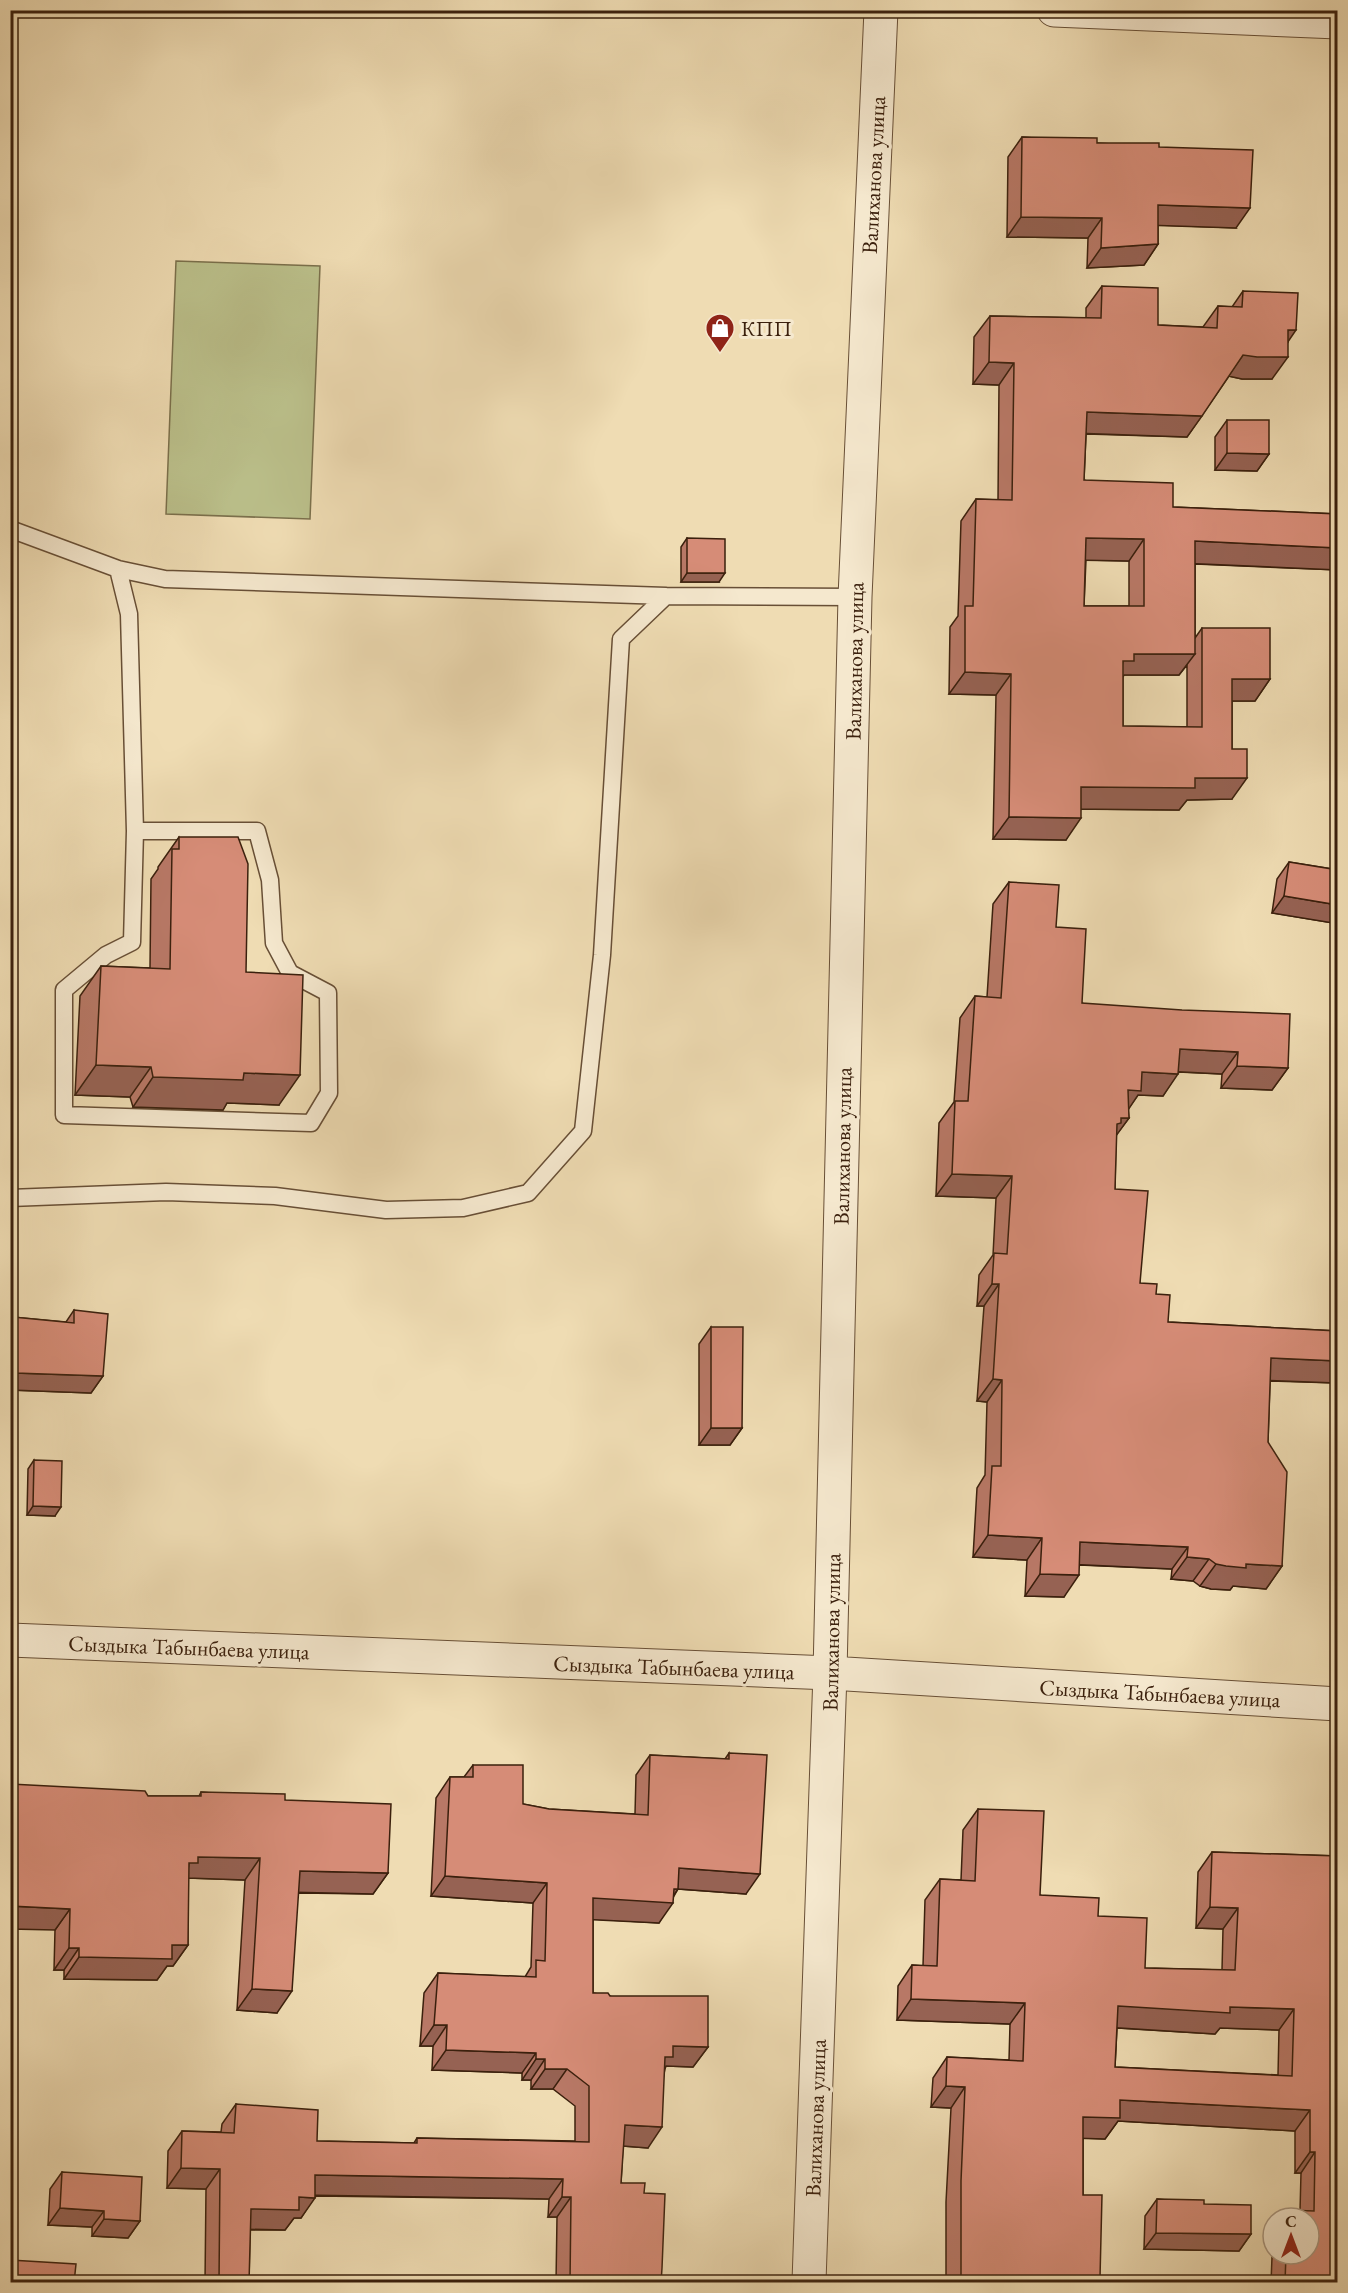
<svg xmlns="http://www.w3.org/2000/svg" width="1348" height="2293" viewBox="0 0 1348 2293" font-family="'EB Garamond',serif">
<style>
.green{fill:#bbc08b;stroke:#7b704c;stroke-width:1.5}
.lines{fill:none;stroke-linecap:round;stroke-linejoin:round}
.service-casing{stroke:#684f36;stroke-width:19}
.minor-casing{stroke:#684f36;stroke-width:35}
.tertiary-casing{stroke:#684f36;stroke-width:35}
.service{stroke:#f5e8ce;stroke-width:16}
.minor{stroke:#f5e8ce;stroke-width:33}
.tertiary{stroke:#f5e8ce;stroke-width:33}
.wall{fill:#b87866;stroke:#3b200d;stroke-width:1.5;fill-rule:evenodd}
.shaded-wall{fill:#966253;stroke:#3b200d;stroke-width:1.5}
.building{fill:#d68c77;stroke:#3b200d;stroke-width:1.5;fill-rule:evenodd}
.labels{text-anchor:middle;stroke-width:6;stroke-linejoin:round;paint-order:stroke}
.street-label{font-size:22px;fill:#3b200d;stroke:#f5e8ce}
.poi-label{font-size:22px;fill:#3b200d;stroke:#f5e8ce;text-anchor:start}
</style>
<rect width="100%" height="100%" fill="#efdcb3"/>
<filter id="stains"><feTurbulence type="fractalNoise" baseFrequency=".00333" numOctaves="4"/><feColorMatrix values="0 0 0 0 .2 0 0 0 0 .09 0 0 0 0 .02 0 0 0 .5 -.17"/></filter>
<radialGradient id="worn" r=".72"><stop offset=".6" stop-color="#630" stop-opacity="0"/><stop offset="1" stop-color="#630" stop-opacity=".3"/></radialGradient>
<!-- green -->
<path class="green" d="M176,261L320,266L310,519L166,514Z"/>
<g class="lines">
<!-- service casing -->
<g class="service-casing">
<path id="service" d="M10,529L118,569L165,579L666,596
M118,569L129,614L135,831L132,942L106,955L64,990V1115L311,1123L329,1093L328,993L290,973L274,943L270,880L257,831H135
M10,1198L166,1192L275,1196L386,1210L463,1208L528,1193L583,1131L602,955L621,639L666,596L855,597"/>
</g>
<!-- minor casing -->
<g class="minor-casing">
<path id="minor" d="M809,2282L830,1673"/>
</g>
<!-- tertiary casing -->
<g class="tertiary-casing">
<path id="tertiary" d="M1054,10L1338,22
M10,1640L830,1673L1338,1704
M830,1673L855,597L881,10"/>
</g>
<!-- service -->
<use href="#service" class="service"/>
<!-- minor -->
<use href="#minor" class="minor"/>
<!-- tertiary -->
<use href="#tertiary" class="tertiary"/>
</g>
<!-- wall -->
<path class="wall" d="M1022,137L1097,143L1159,147L1236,228L1158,225V244L1144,265L1087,268L1088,238L1007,237L1008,157Z
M1338,177V209H1335V180Z
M1102,286L1158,325L1203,327L1218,306L1232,307L1243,291L1288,342L1272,379H1242L1229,376L1187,437L1086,434L1084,480L1173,507L1338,514V570L1195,564V638L1202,628L1270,679L1255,701H1232V799L1187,800L1179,810L1081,809L1066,840L993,839L996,695L949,694L950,627L958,616L961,521L976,499L998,500L999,385L973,384L974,337L990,316L1086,318V308ZM1086,560L1129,561V606H1084ZM1187,665V727L1123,726V677L1124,675H1179Z
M1227,420L1269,454L1257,471L1215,470V437Z
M687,538L719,582H681V547Z
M179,837L246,972L279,1105L227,1103L223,1110L133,1107L130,1097L75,1095L80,996L101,966L150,968L151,879L158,869V867Z
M1289,862L1338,870V917L1333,923L1272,913L1277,879Z
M1009,882L1056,927L1082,1003L1288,1068L1272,1090L1221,1088L1222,1074L1178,1072L1163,1096L1138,1095L1128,1109L1129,1118L1116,1135L1115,1189L1140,1283L1156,1294L1168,1322L1338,1331V1382L1336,1383L1270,1381L1268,1442L1282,1566L1266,1589L1233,1586L1230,1590L1211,1589L1200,1586L1193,1581L1171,1579L1172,1569L1079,1565L1064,1597L1025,1596L1027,1560L973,1557L977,1488L985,1475L987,1402L977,1401L984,1306H977L979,1275L993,1255L996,1198L936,1196L939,1123L954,1102L960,1018L975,996L987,997L993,904Z
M74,1310L103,1376L91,1393L10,1390V1321L13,1317L66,1322Z
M711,1327L742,1428L730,1445H699V1344Z
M34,1460L55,1516L27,1515L28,1469Z
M729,1753L746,1894L678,1889L659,1923L593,1919V1993L610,1996L708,2047L693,2067L666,2066L665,2069L648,2148L623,2146L621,2183L644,2193L661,2283H556L557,2217H548L549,2199L315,2196L301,2218H294L285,2230H250L249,2283H205L206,2189L167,2188L168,2151L182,2131L221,2132L222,2124L236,2104L317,2141L414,2143L417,2138L575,2141V2106L553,2089H531V2080H522V2073L432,2070L433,2046H420L424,1993L438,1973L525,1977L531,1967L533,1903L431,1896L436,1798L450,1777H464L473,1765L523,1804L549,1809L635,1814L636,1775L650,1755L725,1759Z
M201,1792L285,1800L388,1873L373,1894L298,1893L277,2013L237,2010L245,1880L188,1878V1945L173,1966H167L157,1980L64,1979V1970H54L55,1930L148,1796H199Z
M978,1809L1040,1895L1098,1916L1145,1968L1222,1970L1223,1929L1196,1928L1198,1872L1212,1852L1338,1856V2283H1271L1273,2231V2254H1309V2218H1282L1287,2210L1300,2211L1301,2173H1295V2131L1118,2121L1105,2139L1083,2138V2195L1100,2278L1130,2283H946V2202L951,2108L931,2107L933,2078L947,2057L1009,2060L1010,2024L897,2020L898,1986L912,1965L923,1966L925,1900L940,1879L961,1880L963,1830ZM1117,2028L1215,2034L1220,2028L1279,2030L1278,2075L1115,2067Z
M62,2172L140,2221L128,2238L92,2236V2227L48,2225L50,2189Z
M1157,2199L1204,2204L1251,2234L1239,2251L1144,2249L1145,2216Z
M323,2276L359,2278L360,2276L474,2283H318Z"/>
<!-- shaded-wall -->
<path class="shaded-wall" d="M1158,205L1250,208L1236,228L1144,225Z
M1021,217L1102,218L1088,238L1007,237Z
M1158,244L1144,265L1087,268L1101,248Z
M1288,330H1296L1281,352Z
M1243,355L1288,357L1272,379H1242L1228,376Z
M989,362L1014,363L999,385L973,384Z
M1087,412L1202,416L1187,437L1072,433Z
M1227,453L1269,454L1257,471L1215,470Z
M1086,538L1144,539L1129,561L1071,560Z
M1195,541L1338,548V570L1179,563Z
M687,573H725L719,582H681Z
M1134,654H1195L1179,675H1124L1119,682L1123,661Z
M965,672L1011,674L996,695L949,694Z
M1232,679H1270L1255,701H1217Z
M1195,778H1247L1232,799L1187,800L1179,810L1066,809L1081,787Z
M1009,817L1081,818L1066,840L993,839Z
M1284,896L1338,905V917L1333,923L1272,913Z
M1180,1049L1238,1052L1222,1074L1164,1071Z
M96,1065L151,1067L130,1097L75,1095Z
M1237,1066L1288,1068L1272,1090L1221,1088Z
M1142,1072L1178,1074L1163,1096L1138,1095L1126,1113L1112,1112Z
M244,1073L300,1075L279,1105L227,1103L223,1110L133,1107L153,1077Z
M1121,1118H1129L1113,1140L1101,1146Z
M952,1174L1012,1176L996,1198L936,1196Z
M992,1284H999L984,1306H977Z
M1271,1358L1338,1361V1382L1336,1383L1255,1380Z
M15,1373L103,1376L91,1393L10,1390V1379Z
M993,1379L1002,1380L987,1402L977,1401Z
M711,1428H742L730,1445H699Z
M33,1506L61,1507L55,1516L27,1515Z
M988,1535L1042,1538L1027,1560L973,1557Z
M1080,1542L1188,1547L1172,1569L1065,1564Z
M1187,1557L1209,1559L1193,1581L1171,1579Z
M1216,1564H1246L1282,1566L1266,1589L1233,1586L1230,1590L1211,1589L1200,1586Z
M1040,1574L1079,1575L1064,1597L1025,1596Z
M198,1857L260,1858L245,1880L187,1878L189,1863Z
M679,1868L760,1874L746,1894L665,1888Z
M300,1871L388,1873L373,1894L284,1892Z
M445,1876L547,1883L533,1903L431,1896Z
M674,1889H678L669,1902L673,1903L659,1923L579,1919L593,1898Z
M10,1906L70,1909L55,1930L10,1929Z
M1210,1907L1238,1908L1223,1929L1196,1928Z
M172,1945H188L173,1966H167L157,1980L64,1979L79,1957Z
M69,1948H79L64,1970H54Z
M252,1989L292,1991L277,2013L237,2010Z
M911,1999L1025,2003L1010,2024L897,2020Z
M1118,2006L1230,2007L1294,2009L1279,2030L1220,2028L1215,2034L1104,2027Z
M434,2025H447L433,2046H420Z
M673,2046L708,2047L693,2067L666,2066L659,2077H651Z
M446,2050L536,2053L522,2073L432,2070Z
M536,2059H545L531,2080H522Z
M545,2069H567L553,2089H531Z
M946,2086L965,2087L951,2108L931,2107Z
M1120,2100L1310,2110L1295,2131L1118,2121L1105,2139L1069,2138L1083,2117Z
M625,2125L662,2127L648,2148L610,2145Z
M1310,2152H1315L1301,2173H1295Z
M181,2168L220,2169L206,2189L167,2188Z
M315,2175L563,2179L549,2199L301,2195Z
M299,2197L315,2198L301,2218H294L285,2230L236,2229L251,2209Z
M562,2197H571L557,2217H548Z
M60,2208L104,2211L92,2227L48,2225Z
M104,2219L140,2221L128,2238L92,2236Z
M1156,2233L1251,2234L1239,2251L1144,2249Z"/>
<!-- building -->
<path class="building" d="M1022,137L1097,138V143H1159V147L1253,150L1250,208L1158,205V244L1101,248L1102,218L1021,217Z
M1102,286L1158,288V325L1217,328L1218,306L1242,307L1243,291L1298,293L1296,330H1288V357H1257L1243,355L1202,416L1087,412L1084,480L1173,483V507L1338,514V548L1195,541V654H1134V661H1123V726L1202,727V628H1270V679H1232V749H1247V778H1195V788L1081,787V818L1009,817L1011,674L965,672V606H973L976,499L1012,500L1014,363L989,362L990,316L1101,318ZM1086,538L1144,539V606H1084Z
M1227,420H1269V454L1227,453Z
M687,538L725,539V573H687Z
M179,837H238L248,864L246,972L303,975L300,1075L244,1073L243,1080L153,1077L151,1067L96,1065L101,966L170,969L172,849H179Z
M1289,862L1338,870V905L1284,896Z
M1009,882L1059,885L1056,927L1086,929L1082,1003L1182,1010L1290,1014L1288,1068L1237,1066L1238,1052L1180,1049L1178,1074L1142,1072L1141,1091L1128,1090L1129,1118H1121V1123L1117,1124L1115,1189L1148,1191L1140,1283L1157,1284L1156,1294L1170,1295L1168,1322L1338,1331V1361L1271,1358L1268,1442L1287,1472L1282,1566L1246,1564V1568L1226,1566L1216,1564L1209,1559L1187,1557L1188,1547L1080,1542L1079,1575L1040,1574L1042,1538L988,1535L992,1466H1001L1002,1380L993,1379L999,1284H992L994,1253L1007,1254L1012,1176L952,1174L955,1101H968L975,996L1001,998Z
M74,1310L108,1314L103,1376L15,1373L10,1350L13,1317L74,1323Z
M711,1327H743L742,1428H711Z
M34,1460L62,1461L61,1507L33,1506Z
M729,1753L767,1755L760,1874L679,1868L678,1889H674L673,1903L593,1898V1993H608L610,1996H708V2047L673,2046V2057H665L662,2127L625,2125L621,2183H645L644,2193L665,2194L662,2268L661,2283H570L571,2197H562L563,2179L315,2175V2198L299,2197V2210L251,2209L249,2283H219L220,2169L181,2168L182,2131L234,2133L236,2104L318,2110L317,2141L417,2143V2138L589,2142V2086L567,2069H545V2059H536V2053L446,2050L447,2025H434L438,1973L536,1977V1960L545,1961L547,1883L445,1876L450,1777H473V1765H523V1804L549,1809L648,1815L650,1755L729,1759Z
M10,1784L145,1791L148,1796H201V1792L285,1794V1800L391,1804L388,1873L300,1871L292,1991L252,1989L260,1858L198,1857V1863H189L188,1945H172V1959L79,1957V1948H69L70,1909L10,1906Z
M978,1809L1044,1811L1040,1895L1099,1898L1098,1916L1147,1918L1145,1968L1235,1970L1238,1908L1210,1907L1212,1852L1338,1856V2283H1285L1286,2254H1309V2218H1287V2210L1314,2211L1315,2152H1310V2110L1120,2100V2118L1083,2117V2195H1102L1100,2278L1130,2279V2283H961V2181L965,2087L946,2086L947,2057L1023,2061L1025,2003L911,1999L912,1965L937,1966L940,1879L975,1881ZM1118,2006L1230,2013V2007L1294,2009L1292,2076L1115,2067Z
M62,2172L142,2177L140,2221L104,2219V2211L60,2208Z
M1157,2199L1204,2200V2204L1251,2205V2234L1156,2233Z
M10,2260L76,2264L74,2283H10Z
M323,2276L360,2278V2276L474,2283H323Z"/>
<!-- icons -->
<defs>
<g id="shop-pin" transform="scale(1.5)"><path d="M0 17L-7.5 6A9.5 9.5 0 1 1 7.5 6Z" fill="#8f2418" stroke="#f5e8ce"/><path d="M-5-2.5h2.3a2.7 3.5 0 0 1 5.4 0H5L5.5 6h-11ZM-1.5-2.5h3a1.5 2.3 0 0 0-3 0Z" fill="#fff"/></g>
</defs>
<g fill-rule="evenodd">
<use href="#shop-pin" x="720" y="328"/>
</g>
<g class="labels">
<!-- street labels -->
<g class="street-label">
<text transform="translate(873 175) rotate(-87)" y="8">Валиханова улица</text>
<text transform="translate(854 661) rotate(-89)" y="8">Валиханова улица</text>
<text transform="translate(842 1146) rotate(-89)" y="8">Валиханова улица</text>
<text transform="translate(831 1632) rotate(-89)" y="8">Валиханова улица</text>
<text transform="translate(189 1647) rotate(2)" y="8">Сыздыка Табынбаева улица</text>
<text transform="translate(674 1667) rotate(2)" y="8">Сыздыка Табынбаева улица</text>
<text transform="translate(1160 1693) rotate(3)" y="8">Сыздыка Табынбаева улица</text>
<text transform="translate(815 2118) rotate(-88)" y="8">Валиханова улица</text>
</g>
<!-- poi labels -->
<g class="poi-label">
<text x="741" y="336">КПП</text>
</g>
</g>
<!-- margin -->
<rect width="1348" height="2293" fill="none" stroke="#efdcb3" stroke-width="36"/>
<rect x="12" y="12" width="1324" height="2269" fill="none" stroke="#3b200d" stroke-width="3"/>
<rect x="18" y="18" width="1312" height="2257" fill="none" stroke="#3b200d" stroke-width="1.5"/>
<!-- north arrow -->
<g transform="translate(1291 2236)"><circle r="28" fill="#f5e8ce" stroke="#ab9881" stroke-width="1.5"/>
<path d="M0-4.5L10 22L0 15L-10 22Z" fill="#8f2418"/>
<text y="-9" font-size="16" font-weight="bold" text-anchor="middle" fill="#3b200d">С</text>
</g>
<rect width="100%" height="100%" filter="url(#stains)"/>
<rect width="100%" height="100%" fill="url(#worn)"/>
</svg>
